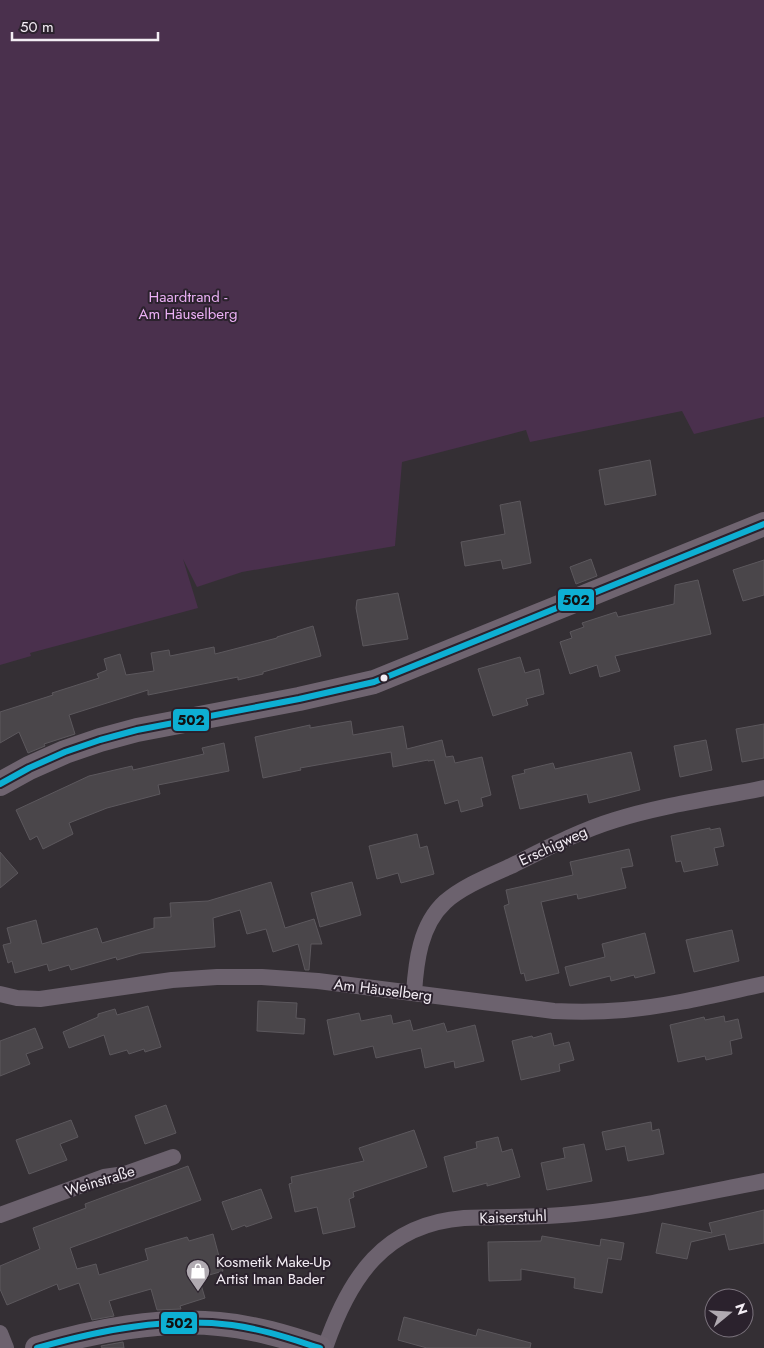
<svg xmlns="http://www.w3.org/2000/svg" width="764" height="1348" viewBox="0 0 764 1348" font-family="Jost,sans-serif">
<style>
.green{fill:#4a304d}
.building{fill:#4a464a;stroke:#5c585d}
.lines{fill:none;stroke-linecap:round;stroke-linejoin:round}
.street{stroke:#6c626e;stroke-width:16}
.secondary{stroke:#6f6470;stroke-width:24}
.bus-1-casing{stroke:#2b222d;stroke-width:10}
.bus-1{stroke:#0dafd3;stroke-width:6}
.bus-dot{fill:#f3edf4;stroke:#2b222d;stroke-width:2}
.labels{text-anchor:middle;stroke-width:4;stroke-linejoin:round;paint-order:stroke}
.park-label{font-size:15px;fill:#ebb0f5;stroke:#2b222d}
.street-label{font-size:15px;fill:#f3edf4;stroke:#2b222d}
.poi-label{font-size:15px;fill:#f3edf4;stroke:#2b222d;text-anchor:start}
.line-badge{stroke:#2b222d;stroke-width:2}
.pale-badge-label{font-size:14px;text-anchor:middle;font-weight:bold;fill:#111}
</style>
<rect width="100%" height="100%" fill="#342f34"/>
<!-- green -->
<path class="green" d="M0,0H764V417L694,434L682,411L530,442L526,430L402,462L395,546L242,572L197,587L183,559L198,608L30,653L31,656L0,665Z"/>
<!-- building -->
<path class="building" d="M650,460L656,495L605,505L599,470Z
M520,501L531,563L503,569L501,560L465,566L461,542L505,534L500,505Z
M591,559L597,576L576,584L570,567Z
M764,560V595L743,601L733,570Z
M698,580L711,634L615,656L620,671L600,677L597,665L570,674L560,642L572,638L570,632L584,627L582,623L616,612L618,617L674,604L675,585Z
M398,593L408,639L363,646L356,608L357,600Z
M313,626L321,656L263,672V674L238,680V677L148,695V690L69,715L75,734L44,744L45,746L28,753L19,732L0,743V712L53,695L52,693L99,678L97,674L107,670L104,659L120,654L126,675L154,671L151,653L169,650L170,656L214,647L215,654L277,638V637Z
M520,657L525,673L539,669L544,694L526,699L528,705L493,716L478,669Z
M351,721L353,735L403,726L407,749L442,740L446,757L453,756L455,763L482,757L491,795L481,798L483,806L461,812L458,800L445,804L434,760L428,761V760L393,767L391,752L300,768L301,770L263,778L255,737L310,725V728Z
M764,724V758L742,762L736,729Z
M706,740L712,770L680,777L674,746Z
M224,743L229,771L158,785L160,794L107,808L69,823L73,834L43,849L37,836L30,840L16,810L89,776L132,766L133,770L204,754L202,748Z
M631,752L640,790L589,803L587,794L520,809L512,776L525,773L524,770L553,763L555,769Z
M710,828V830L720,828L724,846L714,848L718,865L684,872L681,861L676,862L671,836Z
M417,834L420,848L427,846L434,874L401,883L398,873L377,879L369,846Z
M629,849L633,866L621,868L626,888L578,899L577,894L541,902L559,973L526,981L524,973L521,974L504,906L509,904L506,890L573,875L570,862Z
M0,852L18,873L0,888Z
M271,882L285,928L314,919L322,944H311L309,970H305L298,944L273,952L266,929L247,934L240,910L213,918L215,947L141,953L117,960L116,957L71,970L69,965L49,971L47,964L15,973L12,961L8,963L3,945L11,943L7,928L36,920L42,944L97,928L102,943L154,928V918L171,917L170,903L208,901Z
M352,882L361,915L320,927L311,893Z
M732,930L739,961L694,972L686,940Z
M645,933L655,973L635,978L634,975L611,981L610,976L570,986L565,967L605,957L602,944Z
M258,1001L297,1003L296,1018L305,1019L304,1034L257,1031Z
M148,1006L161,1047L145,1052L144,1049L129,1054L127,1050L110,1055L104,1035L69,1048L63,1032L98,1017V1014L115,1009L117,1015Z
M359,1013L361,1021L391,1015L393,1024L410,1020L413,1031L444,1023L447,1032L475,1025L484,1061L455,1068L454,1061L425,1068L421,1048L376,1058L373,1046L334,1055L327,1020Z
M724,1016L725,1022L738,1019L742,1038L730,1041L732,1054L706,1060L705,1056L678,1062L670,1025L704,1017L705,1020Z
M35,1028L43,1048L26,1054L30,1064L0,1076V1041Z
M551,1033L554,1046L569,1042L574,1060L559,1064L560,1071L521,1080L512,1041L532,1036L533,1038Z
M166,1105L176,1133L145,1144L135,1116Z
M71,1120L78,1137L60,1144L67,1160L29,1174L16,1140Z
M651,1122L652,1131L659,1129L664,1154L628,1161L625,1146L606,1150L602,1132Z
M414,1130L427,1167L353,1192L354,1197L349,1199L355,1227L323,1234L317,1207L295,1212L289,1184L292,1183L291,1177L364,1161L359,1148Z
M498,1137L502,1152L512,1149L520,1177L487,1186V1183L453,1192L444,1157L477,1148L476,1142Z
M584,1144L592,1181L547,1190L541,1163L565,1158L563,1148Z
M188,1166L201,1200L70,1248L77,1269L96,1264L99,1275L148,1260L145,1249L187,1237L189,1241L213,1234L223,1271L199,1278L205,1298L180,1306L181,1309L157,1310L151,1289L109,1301L114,1316L92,1320L79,1283L59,1290L57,1284L7,1305L0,1289V1266L40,1249L33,1228L86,1208L85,1204Z
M261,1189L272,1218L246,1227L245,1225L232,1230L222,1202Z
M764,1210V1243L729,1250L725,1234L691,1242L687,1259L656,1253L662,1223L712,1233L709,1223Z
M542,1236L600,1246L601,1239L624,1243L621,1260L608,1258L602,1293L574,1288L575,1278L521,1269V1280L489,1281L488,1242L541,1241Z
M404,1317L476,1336L478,1329L531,1343L530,1348H427L398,1340Z
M123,1342L124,1348H102L101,1346Z"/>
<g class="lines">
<!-- street -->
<path class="street" d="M414,993C416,962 420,925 445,902C463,886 489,876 511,866C545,849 579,831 615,820C662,805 716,798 764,788
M0,994L17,998L40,999L172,980L217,977H262L318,981L554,1011C577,1012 600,1012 624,1010C671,1006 718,994 764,984
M0,1215L104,1177L125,1174L173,1157
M0,1333L6,1348
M325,1348C349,1278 384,1224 464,1218C501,1216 538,1218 574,1214C638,1208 701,1193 764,1181"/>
<!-- secondary -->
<path class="secondary" d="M0,784L29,768L65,752L100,740L137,730L299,699L374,682L764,524
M37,1348C91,1331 163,1318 219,1324C254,1327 287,1337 320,1348"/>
<!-- bus-1 casing -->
<g class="bus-1-casing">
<path id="bus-1" d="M0,784L29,768L65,752L100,740L137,730L299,699L374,682L764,524
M37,1348C100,1330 166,1317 232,1325C262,1329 291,1339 320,1348"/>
</g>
<!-- bus-1 -->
<use href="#bus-1" class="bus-1"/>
</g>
<!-- icons -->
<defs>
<g id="shop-pin" transform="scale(1.25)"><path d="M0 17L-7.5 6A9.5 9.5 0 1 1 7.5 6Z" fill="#b0aab1" stroke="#2b222d"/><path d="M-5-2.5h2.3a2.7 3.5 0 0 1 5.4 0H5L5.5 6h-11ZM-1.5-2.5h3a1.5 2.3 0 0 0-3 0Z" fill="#fff"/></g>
</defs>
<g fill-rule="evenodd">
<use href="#shop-pin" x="198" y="1271"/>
</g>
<!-- markers -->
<circle class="bus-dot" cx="384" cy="678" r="4.5"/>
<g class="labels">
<!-- park labels -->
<g class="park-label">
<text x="188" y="302">Haardtrand -<tspan x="188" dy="17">Am Häuselberg</tspan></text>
</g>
<!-- street labels -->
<g class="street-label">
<text transform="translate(553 846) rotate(-25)" y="5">Erschigweg</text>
<text transform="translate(383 990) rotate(7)" y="5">Am Häuselberg</text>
<text transform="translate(100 1181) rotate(-17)" y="5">Weinstraße</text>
<text transform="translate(513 1217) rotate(-2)" y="5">Kaiserstuhl</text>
</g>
<!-- poi labels -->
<g class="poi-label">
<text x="216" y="1267">Kosmetik Make-Up<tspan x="216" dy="17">Artist Iman Bader</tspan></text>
</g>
</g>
<g class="line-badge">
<rect x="557" y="588" width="38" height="24" rx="5" fill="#0dafd3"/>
<rect x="172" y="708" width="38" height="24" rx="5" fill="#0dafd3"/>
<rect x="160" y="1311" width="38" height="24" rx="5" fill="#0dafd3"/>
</g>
<g class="pale-badge-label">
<text x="576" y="605">502</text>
<text x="191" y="725">502</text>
<text x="179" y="1328">502</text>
</g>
<!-- north arrow -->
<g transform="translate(729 1313) rotate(72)"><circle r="24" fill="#2b222d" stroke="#7b737d"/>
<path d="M0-4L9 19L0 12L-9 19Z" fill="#b0aab1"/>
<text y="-8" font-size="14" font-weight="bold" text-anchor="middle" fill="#f3edf4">N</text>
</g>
<!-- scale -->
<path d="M12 32v8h146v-8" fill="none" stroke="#f3edf4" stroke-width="2.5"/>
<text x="20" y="32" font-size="15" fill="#f3edf4" stroke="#2b222d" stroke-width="4" paint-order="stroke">50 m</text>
</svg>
